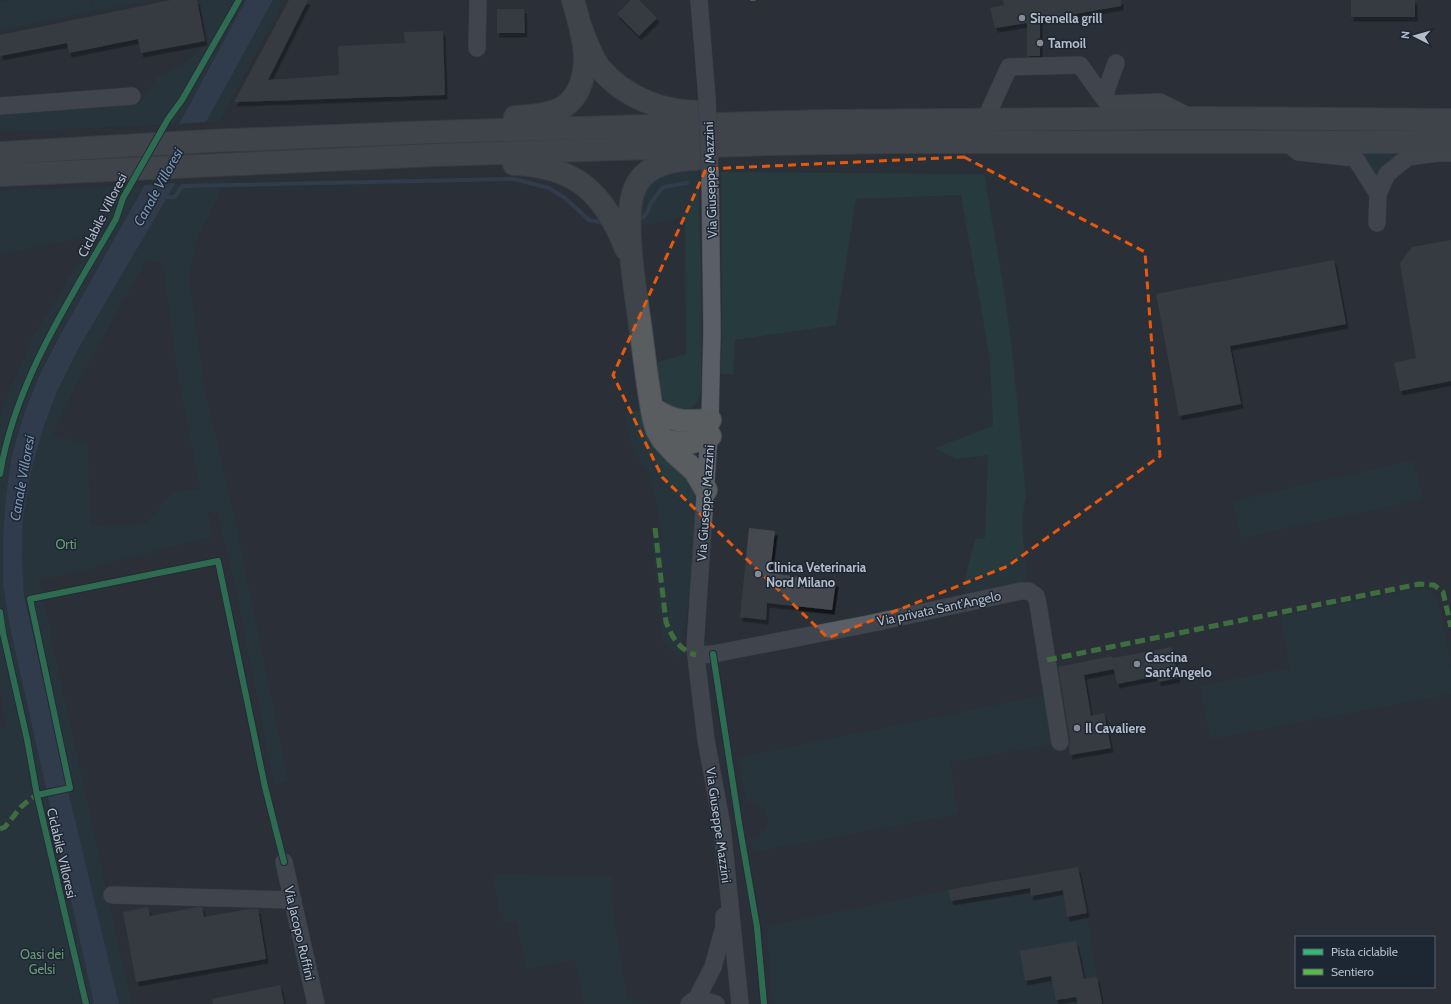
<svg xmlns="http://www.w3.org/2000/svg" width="1451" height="1004" viewBox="0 0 1451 1004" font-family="Cabin,sans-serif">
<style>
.green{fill:#273a3e;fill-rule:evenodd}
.water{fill:#384963}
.pier{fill:#2a3038}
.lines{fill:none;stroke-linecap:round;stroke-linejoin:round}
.stream{stroke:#384963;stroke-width:4}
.building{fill:#444950;filter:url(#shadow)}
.minor-casing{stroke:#484c53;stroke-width:18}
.highway-casing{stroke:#474c53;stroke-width:24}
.minor{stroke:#5a5e66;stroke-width:17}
.highway{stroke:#5a5d60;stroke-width:22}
.minor-bridge-casing{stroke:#484c53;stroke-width:18;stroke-linecap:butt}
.minor-bridge{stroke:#5a5e66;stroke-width:17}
.quiet{stroke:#58b947;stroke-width:5;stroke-dasharray:10 5;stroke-linecap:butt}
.cycleway-casing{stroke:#1d2633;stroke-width:8}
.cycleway{stroke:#33b770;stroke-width:6}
.marked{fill:none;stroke:#e8590c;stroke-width:3;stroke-dasharray:8 5;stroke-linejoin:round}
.poi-dot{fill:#848b96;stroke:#1d2633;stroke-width:1.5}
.labels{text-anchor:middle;stroke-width:3;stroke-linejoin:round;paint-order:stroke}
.poi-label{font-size:13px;font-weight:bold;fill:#b4bcc9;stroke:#1d2633;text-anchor:start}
.street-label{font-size:13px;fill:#b4bcc9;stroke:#1d2633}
.park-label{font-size:13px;fill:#6b9a76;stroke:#1d2633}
.water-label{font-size:14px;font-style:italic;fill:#7c92b1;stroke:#1d2633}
</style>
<defs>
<filter id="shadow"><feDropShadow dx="2.5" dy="4.5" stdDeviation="0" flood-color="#0009"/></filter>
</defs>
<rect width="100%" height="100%" fill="#2a3038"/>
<!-- green -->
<path class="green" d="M12,0H91L94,11L0,30V2Z
M92,0H153L95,11Z
M200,0H246L179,124L0,132V113L139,103L159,75L185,63L208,42Z
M273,0H284L220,121L206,122Z
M1353,154H1399L1378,181Z
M698,163L701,285V388C700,394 699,401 695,405C683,416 668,409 662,396C657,386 658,374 658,362L686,354L685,217L647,225H638L637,212L650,179Z
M721,172L984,174L1003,284L1012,349L1026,496C1019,524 1025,553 1027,582L965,594V579L975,539L985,538L988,455L956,459L935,448L993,426L990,359L961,195L856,199L836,325L735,340L733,374H721L722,301Z
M226,180L197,240L191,261L189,281L205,391L237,529L288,782L274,785L236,589L218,514L208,512L213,536L39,581L131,1004H119L67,786L24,595L22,560L23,518L30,475L43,429L57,391L77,351L175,184ZM146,260L163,264L177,370L200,489L173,492L146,524L90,525L88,444L53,435L75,387Z
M144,185L58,339L40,374L24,414L12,456L6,495L3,537V584L10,627L94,1004H0V729L6,727L0,690V415L32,338L96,235L0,254V191Z
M644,410L686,472L694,491L696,508L690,600L681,635V660L663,642L652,540L662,539L655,492L647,472L638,458L630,440L625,412Z
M1413,460L1423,499L1241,538L1233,501Z
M1415,589C1426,589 1431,590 1438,598L1451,667V694L1210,739L1200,686L1290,668L1280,617Z
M1044,695L1052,744L950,762L958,814L753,852L751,839C777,832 772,801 746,803L738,758Z
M1078,867L1102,1004H772L767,926L948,890Z
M492,874L612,876L613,912L627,1000L651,1004H584L575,960L526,969L516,921L502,923Z"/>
<!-- water -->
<path class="water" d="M246,0H273L206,122L175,184L77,351L57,391L43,429L30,475L23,518L22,560L24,595L67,786L119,1004H94L10,627L3,584V537L6,495L12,455L24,414L40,374L58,339L179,124Z"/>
<!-- pier -->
<path class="pier" d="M208,122L177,183L142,185L176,124Z"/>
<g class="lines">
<!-- stream -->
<path class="stream" d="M162,197H175L182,186L514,179L549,188L565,198L589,220L604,223
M642,218L647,213L651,203L663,187L687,183"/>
</g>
<!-- building -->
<path class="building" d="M171,0H197L205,41L141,53L138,39L69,53L67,43L0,56V35Z
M289,0H308L268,80L339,75L338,46L405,43L404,32L443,31L445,95L234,102Z
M631,0H639L657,18L639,36L617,14Z
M1003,0H1121V6L1040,20V56H1027V23L995,28L990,8L1004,5Z
M1351,0H1415V17H1351Z
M497,9H524L525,33H497Z
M1451,240V381L1400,391L1394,363L1416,358L1400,263L1412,247Z
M1334,260L1346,324L1230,346L1241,404L1179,416L1156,294Z
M749,528L775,531L770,573L836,582L832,610L767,603L766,620L740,617Z
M1172,647L1178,678L1158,682L1157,676L1117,684L1114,669L1084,675L1091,716L1104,713L1111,748L1070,755L1069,747L1070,740L1058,667L1112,656L1113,658Z
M1078,867L1087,913L1067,917L1063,890L1031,896L1030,888L951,901L948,890Z
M148,907L150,916L199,907H202L204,917L250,909H258L266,959L136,982L123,912Z
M1076,941L1084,979L1097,977L1102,1004H1078L1076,997L1056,1000L1051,976L1025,981L1020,951Z
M280,985L284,1004H213L212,999Z"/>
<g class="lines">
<!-- minor casing -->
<g class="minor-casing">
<path id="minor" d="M699,0L707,98
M477,48L478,0
M1105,100L1106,91L1116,63
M0,106L132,96
M985,120L1009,67L1080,65L1108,104L1160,102L1192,118
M1288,143L1298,152L1355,158L1378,194
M710,173L712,330L710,420L695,648L706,740L722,826L740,1004
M1377,223L1378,194L1387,174L1408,157L1438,153H1451
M696,655L713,654L868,624L1021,591H1029L1036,596L1038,604L1060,742
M284,862L316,1004
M112,895L293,900
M697,998L716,1004
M689,1004L697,998L713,967L724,927V916"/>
</g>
<!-- highway casing -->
<g class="highway-casing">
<path id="highway" d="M581,28C586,41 591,56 599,67C624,98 665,113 704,112
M515,117C530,116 546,115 560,109C570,104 576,96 580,86C591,57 581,29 573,0
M0,153L209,141L434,132L826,121L1194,118L1451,120
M696,159C675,160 649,163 637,184C620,211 637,299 641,332C645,361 648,391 654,420L657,430L663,440L674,452L695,471L706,490
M514,164C576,166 604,193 626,249
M0,175L435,155L768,144L894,142H1451
M652,408C674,423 684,422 710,420
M663,440C682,445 691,444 710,436"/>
</g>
<!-- minor -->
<use href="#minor" class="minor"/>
<!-- highway -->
<use href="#highway" class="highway"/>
<!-- minor-bridge casing -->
<g class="minor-bridge-casing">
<path id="minor-bridge" d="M707,98L710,173"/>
</g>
<!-- minor-bridge -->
<use href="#minor-bridge" class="minor-bridge"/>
<!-- quiet -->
<path class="quiet" d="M753,0V1
M655,528L666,622C672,637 679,650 696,655
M1047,660L1419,584L1434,585L1443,592L1451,627
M0,829L5,827L21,807L29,800L37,795"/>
<!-- cycleway casing -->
<g class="cycleway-casing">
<path id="cycleway" d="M0,474C15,382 70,299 116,219L123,198L168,119L182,100L239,0
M0,612L3,633L27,739L37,795L86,1004
M713,654L739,823L757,927L764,1004
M37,795L70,788L30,599L218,561L265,787L284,862"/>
</g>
<!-- cycleway -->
<use href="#cycleway" class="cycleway"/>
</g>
<!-- marked area -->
<path d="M0 0H1451V1004H0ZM964,157L1145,252L1160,456L1008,566L828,638L662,477L613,375L706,169Z" fill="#2a3038" fill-opacity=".55" fill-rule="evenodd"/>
<path class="marked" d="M964,157L1145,252L1160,456L1008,566L828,638L662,477L613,375L706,169Z"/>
<!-- markers -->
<g class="poi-dot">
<circle cx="1022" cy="18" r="4"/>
<circle cx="1040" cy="43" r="4"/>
<circle cx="758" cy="574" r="4"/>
<circle cx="1137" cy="664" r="4"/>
<circle cx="1077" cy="728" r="4"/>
</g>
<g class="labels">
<!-- poi labels -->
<g class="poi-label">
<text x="1030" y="23">Sirenella grill</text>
<text x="1048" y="48">Tamoil</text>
<text x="766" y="572">Clinica Veterinaria<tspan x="766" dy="15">Nord Milano</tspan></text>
<text x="1145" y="662">Cascina<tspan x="1145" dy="15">Sant'Angelo</tspan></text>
<text x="1085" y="733">Il Cavaliere</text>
</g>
<!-- street labels -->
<g class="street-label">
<text transform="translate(710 180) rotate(-92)" y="5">Via Giuseppe Mazzini</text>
<text transform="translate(102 215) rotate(-63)" y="5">Ciclabile Villoresi</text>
<text transform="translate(705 503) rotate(-86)" y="5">Via Giuseppe Mazzini</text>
<text transform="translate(939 608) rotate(-12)" y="5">Via privata Sant'Angelo</text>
<text transform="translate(719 825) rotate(82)" y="5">Via Giuseppe Mazzini</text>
<text transform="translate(62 853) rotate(77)" y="5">Ciclabile Villoresi</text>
<text transform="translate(300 933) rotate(77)" y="5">Via Jacopo Ruffini</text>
</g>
<!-- park labels -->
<g class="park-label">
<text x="66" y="549">Orti</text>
<text x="42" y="959">Oasi dei<tspan x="42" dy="15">Gelsi</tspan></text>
</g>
<!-- water labels -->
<g class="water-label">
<text transform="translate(158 187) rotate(-61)" y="5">Canale Villoresi</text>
<text transform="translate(22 478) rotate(-80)" y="5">Canale Villoresi</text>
</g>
</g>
<!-- legend -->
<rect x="1295" y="936" width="140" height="52" fill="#1d2633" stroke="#59626f"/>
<rect x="1303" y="949" width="20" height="6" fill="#33b770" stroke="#59626f"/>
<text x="1331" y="956" font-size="12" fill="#b4bcc9">Pista ciclabile</text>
<rect x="1303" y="969" width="20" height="6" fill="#58b947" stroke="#59626f"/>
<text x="1331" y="976" font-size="12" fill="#b4bcc9">Sentiero</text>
<!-- north arrow -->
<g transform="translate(1415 36) rotate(276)" stroke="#1d2633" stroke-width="3" paint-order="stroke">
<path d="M0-3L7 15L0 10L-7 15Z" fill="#b4bcc9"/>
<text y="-6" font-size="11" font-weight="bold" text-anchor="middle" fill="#b4bcc9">N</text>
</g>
</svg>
